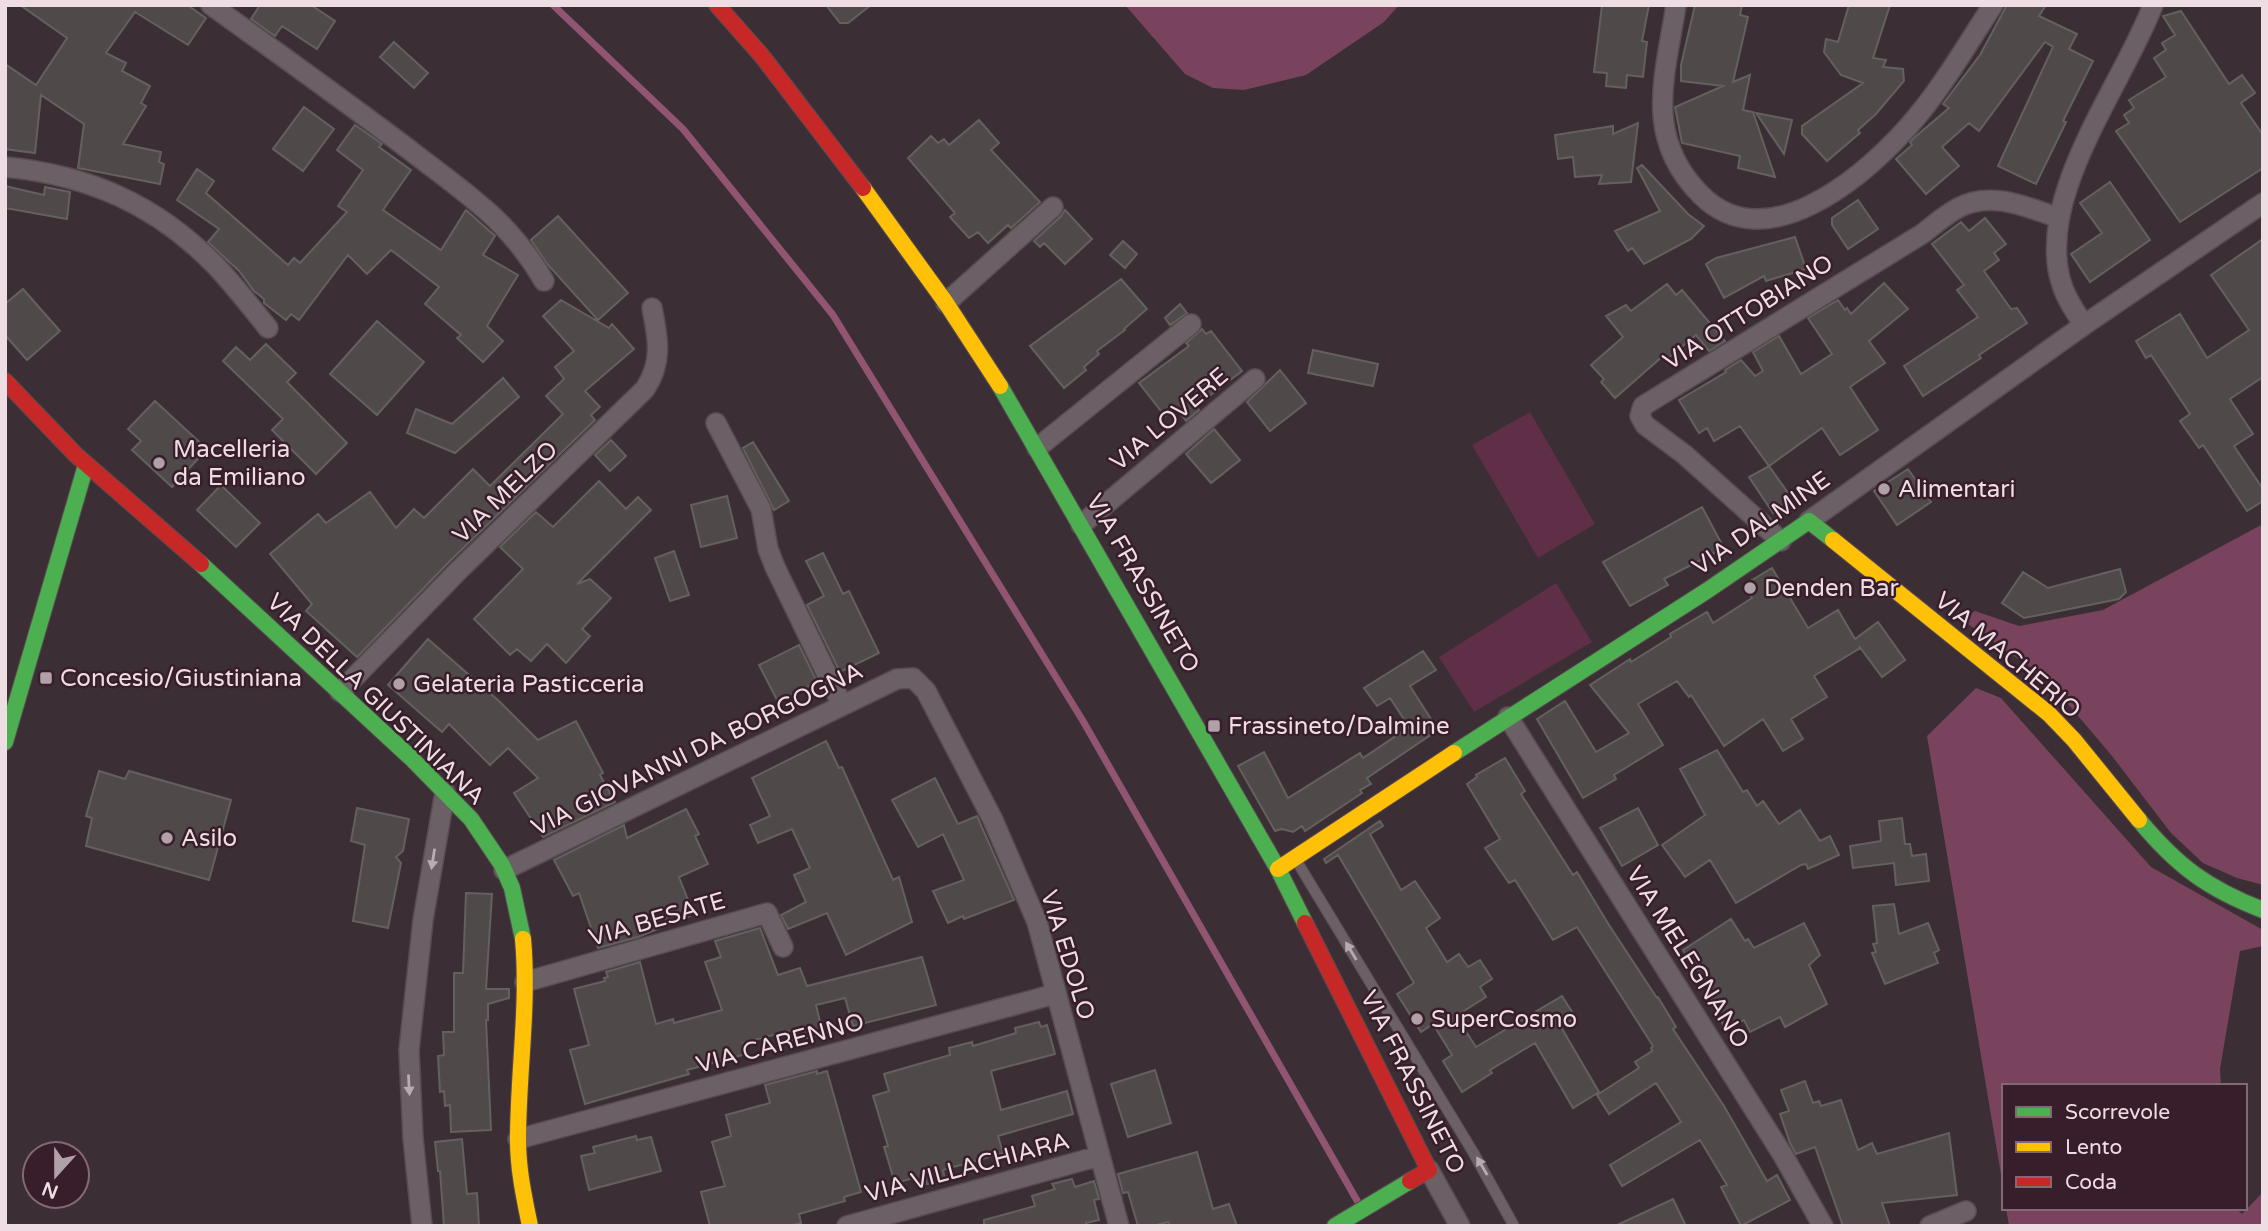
<svg xmlns="http://www.w3.org/2000/svg" width="2268" height="1231" viewBox="0 0 2268 1231" font-family="'Varela Round',sans-serif">
<style>
.green{fill:#5f2f47}
.forest{fill:#79435e}
.lines{fill:none;stroke-linecap:round;stroke-linejoin:round}
.stream{stroke:#915572;stroke-width:7}
.building{fill:#4f4a49;stroke:#63615e;stroke-width:2}
.lane-casing{stroke:#584b51;stroke-width:12}
.street-casing{stroke:#584b51;stroke-width:22}
.fast-casing{stroke:#584b51;stroke-width:18}
.slow-casing{stroke:#584b51;stroke-width:18}
.jam-casing{stroke:#584b51;stroke-width:18}
.lane{stroke:#6b6066;stroke-width:10}
.street{stroke:#6b6066;stroke-width:19}
.fast{stroke:#4caf50;stroke-width:16}
.slow{stroke:#ffc107;stroke-width:16}
.jam{stroke:#c62828;stroke-width:16}
.oneway{fill:#baabb2}
.poi-dot{fill:#b0a0a7;stroke:#381e2a;stroke-width:2.5}
.labels{text-anchor:middle;stroke-width:5;stroke-linejoin:round;paint-order:stroke}
.street-label{font-size:24px;fill:#efdde4;stroke:#381e2a}
.poi-label{font-size:24px;fill:#efdde4;stroke:#381e2a;text-anchor:start}
</style>
<rect width="100%" height="100%" fill="#3c2e35"/>
<!-- green -->
<path class="green" d="M1530,412L1595,524L1538,558L1472,445Z
M1556,583L1592,642L1474,712L1439,657Z"/>
<!-- forest -->
<path class="forest" d="M1125,5H1399L1384,22L1306,75L1244,90L1213,88L1185,74Z
M2263,524V885L2237,878L2203,863L2171,833L2112,756L2046,678L1962,620L1975,611L2019,626L2103,610Z
M1976,688L2001,698L2151,867L2263,930V946L2240,951L2220,1069L2221,1086H2004V1192L1927,736Z
M2263,1192V1226H2009L2006,1208H2236L2242,1214Z"/>
<g class="lines">
<!-- stream -->
<path class="stream" d="M553,5L683,129L833,315L1083,721L1359,1204"/>
</g>
<!-- building -->
<path class="building" d="M20,5H187L206,18L188,45L135,12L106,53L126,63L122,71L150,86L141,103L146,106L123,144L161,152L159,162L164,164L160,184L78,168L84,124L41,95L35,153L5,149V64L36,85L67,38Z
M260,5H311L335,21L317,49L282,26L275,36L251,19Z
M826,5H871L848,23H840Z
M1602,5H1649L1642,41L1647,42L1643,77L1627,75L1626,88L1606,86L1607,73L1594,72Z
M1695,5H1742L1740,15L1748,17L1733,82L1750,75L1743,110L1753,112L1775,177L1738,168L1740,156L1682,143L1675,107L1723,86L1681,81V65Z
M1849,5H1890L1873,58L1886,60L1883,67L1903,69L1904,81L1875,115L1858,130L1860,133L1827,161L1802,134V126L1863,83L1841,75L1824,52L1826,39L1838,42Z
M2007,5H2046L2039,16L2077,34L2069,49L2093,61L2063,121L2066,122L2036,184L1998,166L2053,47L2045,42L1979,131L1969,123L1942,147L1959,166L1926,194L1896,159L1912,145L1910,142L1915,137L1949,108L1943,104L1980,55Z
M2181,11L2229,84L2242,75L2255,93L2241,103L2263,135V168L2180,222L2116,131L2129,123L2124,115L2134,108L2129,100L2166,77L2154,58L2166,50L2162,43L2175,35L2163,16Z
M394,42L428,73L414,88L380,57Z
M304,107L334,129L303,171L273,149Z
M1756,113L1792,120L1784,154Z
M979,120L999,143L991,150L1040,202L1011,228L1008,225L988,243L978,232L969,238L950,217L955,213L908,158L931,136L938,143L944,139L949,145Z
M1638,123L1631,182L1599,184L1602,175L1575,177L1573,157L1558,159L1555,135L1613,126V134Z
M355,125L382,144L379,147L411,170L383,210L441,250L466,210L495,236L483,255L518,275L487,326L503,341L483,362L457,338L461,335L425,304L439,287L391,250L367,274L348,255L299,320L291,314L286,320L264,303V299L254,291L239,271L208,242L219,229L177,200L197,169L214,181L206,193L288,265L294,258L300,263L347,212L338,206L363,170L337,150Z
M1642,165L1688,214L1704,226L1691,239L1644,264L1632,248L1628,251L1615,231L1660,211L1637,168Z
M2110,182L2150,240L2090,282L2071,254L2102,233L2080,203Z
M5,186L44,195L45,187L70,192L67,219L5,208Z
M1858,200L1878,229L1848,249L1832,225V218Z
M1065,210L1092,239L1065,264L1044,243L1040,247L1034,241L1061,216Z
M558,216L628,293L598,320L548,265L531,240Z
M1985,218L2006,244L1994,253L1999,260L1984,271L2011,309L2017,308L2027,323L1979,355L1981,358L1923,396L1904,366L1978,317L1957,290L1964,285L1932,244L1961,222L1969,231Z
M1795,237L1806,269L1766,281L1764,276L1724,298L1706,264L1716,258Z
M2263,239V377L2230,399L2253,434L2234,446L2263,489V501L2247,511L2203,445L2199,448L2180,421L2190,414L2151,355L2146,358L2136,341L2180,314L2207,358L2249,330L2211,275Z
M1123,241L1137,254L1125,268L1110,255Z
M1121,279L1147,309L1124,329L1125,330L1097,351L1099,354L1084,367L1086,370L1064,388L1030,346Z
M1884,283L1908,309L1869,341L1885,363L1850,387L1878,430L1840,455L1822,428L1769,466L1740,426L1714,441L1707,428L1699,433L1679,400L1726,372L1725,370L1741,360L1755,376L1763,371L1753,352L1779,336L1801,374L1832,354L1808,318L1838,300L1845,310L1847,308L1851,314Z
M1667,284L1676,295L1682,290L1725,341L1709,351L1696,335L1666,360L1663,356L1615,398L1601,382L1604,379L1591,365L1623,337L1606,316L1626,305L1631,311Z
M23,289L60,331L27,360L5,335V304Z
M561,300L609,328L612,324L634,349L585,391L600,407L591,415L595,420L450,561L357,657L306,611L312,604L270,554L318,514L326,523L370,492L396,528L414,509L424,518L473,469L490,486L563,414L546,396L564,379L555,367L574,351L543,316Z
M1180,304L1187,313L1170,325L1165,318Z
M377,321L424,362L377,415L330,374Z
M1202,329L1206,334L1211,331L1242,371L1196,406L1199,410L1186,421L1176,407L1165,416L1139,383L1189,346L1186,343Z
M266,344L296,373L287,382L347,443L316,474L272,430L283,419L223,361L236,347L250,360Z
M1313,350L1378,364L1373,386L1308,373Z
M1280,370L1306,403L1270,431L1247,402Z
M503,378L519,397L455,453L407,433L416,409L452,424Z
M155,401L207,449L172,487L132,450L141,441L128,429Z
M1214,429L1240,460L1211,483L1186,454Z
M611,440L626,456L610,471L595,455Z
M753,442L789,501L774,510L743,448Z
M1769,466L1793,500L1773,513L1749,477Z
M1908,469L1931,502L1897,525L1874,491Z
M599,481L626,509L638,497L651,510L577,584L590,579L611,598L582,629L590,636L566,663L547,644L531,661L517,649L510,655L474,619L523,569L500,547L536,512L553,527Z
M221,485L260,523L236,547L197,510Z
M727,496L737,538L701,547L691,505Z
M1702,507L1724,548L1664,579L1668,585L1630,606L1603,562Z
M674,551L689,595L670,601L655,558Z
M823,553L843,594L849,591L879,653L840,672L807,605L824,596L806,561Z
M1772,568L1808,628L1838,610L1855,639L1878,622L1905,660L1882,677L1859,646L1860,648L1814,676L1827,697L1791,719L1803,739L1783,751L1763,719L1724,746L1691,695L1689,697L1677,681L1638,704L1663,745L1614,775L1616,779L1583,798L1537,719L1565,701L1596,752L1629,733L1590,685L1630,659L1631,662L1671,637L1670,634L1707,612L1713,623L1752,598L1744,585Z
M2120,569L2126,592L2119,599L2024,618L2002,603L2023,572L2048,588Z
M428,639L499,701L538,740L576,721L603,773L600,775L615,802L543,837L514,793L538,778L508,748L490,765L449,724L442,732L388,685Z
M799,645L817,682L778,702L759,665Z
M1423,651L1436,670L1410,686L1438,730L1367,778L1371,784L1360,790L1362,793L1305,831L1302,826L1293,832L1282,829L1275,831L1238,766L1264,752L1288,798L1360,753L1363,758L1409,727L1390,698L1377,706L1364,688Z
M826,741L839,768L842,767L893,880L899,877L912,922L846,955L827,913L788,929L781,915L806,902L794,875L810,868L792,829L758,843L750,825L770,816L752,778Z
M1717,750L1743,792L1747,790L1757,806L1763,801L1779,824L1800,810L1820,841L1830,836L1839,855L1808,869L1806,864L1801,865L1736,903L1710,860L1685,877L1662,845L1705,815L1680,769Z
M1505,758L1525,791L1521,794L1573,875L1577,872L1609,925L1657,998L1658,997L1676,1027L1673,1029L1724,1106L1767,1181L1777,1175L1790,1200L1741,1226L1721,1187L1727,1185L1700,1140L1622,1186L1610,1165L1681,1122L1656,1083L1609,1114L1597,1095L1639,1068L1635,1062L1652,1051L1651,1048L1653,1046L1577,927L1553,940L1515,880L1509,883L1485,848L1500,839L1467,784L1477,777L1476,775Z
M99,771L125,779L129,771L231,800L209,880L86,846L92,818L86,816Z
M935,778L958,824L977,816L1014,900L964,919L963,916L948,923L933,891L964,880L943,834L918,847L892,800Z
M357,808L409,819L403,851L396,857L401,863L388,928L353,921L365,845L351,841Z
M1638,808L1658,845L1622,866L1600,828Z
M686,809L699,834L695,836L708,864L679,877L688,900L684,901L690,916L638,937L598,948L579,893L573,896L554,860L624,825L627,838Z
M1902,818L1905,844H1910L1912,856L1926,854L1929,881L1896,885L1894,863L1853,868L1850,846L1881,841L1879,821Z
M1380,821L1383,826L1370,834L1401,890L1415,881L1440,918L1426,928L1447,962L1459,954L1468,967L1480,960L1492,979L1480,987L1486,997L1456,1016L1476,1047L1562,996L1576,1018L1561,1027L1599,1092L1573,1108L1535,1043L1490,1070L1492,1073L1462,1092L1443,1061L1452,1055L1433,1024L1421,1032L1397,994L1414,983L1338,855L1326,863L1324,859Z
M466,893L492,894L486,989H509V998L488,1004V1020H486L491,1130L451,1132L450,1105L445,1106L444,1091L440,1092L438,1056L444,1055L443,1032H454V973H463Z
M1894,904L1899,934L1928,923L1939,950L1934,953L1938,963L1885,984L1872,953L1876,952L1873,944L1877,943L1873,906Z
M1731,919L1745,941L1748,939L1754,948L1804,923L1820,955L1809,965L1827,1004L1785,1027L1780,1017L1750,1032L1744,1020L1725,1029L1696,966L1693,967L1683,950Z
M760,928L778,975L800,968L807,986L922,957L936,1005L853,1026L845,998L816,1005L823,1034L792,1042L789,1031L743,1043L746,1054L687,1070L689,1074L585,1104L570,1050L589,1045L574,989L605,981L604,978L608,977L606,972L640,962L656,1024L673,1019L674,1023L722,1010L705,962L721,957L715,941Z
M1039,1022L1041,1027L1047,1025L1055,1054L991,1071L1001,1110L1067,1091L1073,1114L998,1136L1003,1153L943,1170L945,1179L927,1184L926,1181L916,1183L914,1178L895,1183L884,1147L888,1146L873,1096L889,1091L884,1074L950,1055L949,1048L972,1042L973,1046L1016,1033L1015,1028Z
M1155,1070L1171,1123L1128,1137L1111,1084Z
M817,1071V1074L827,1071L861,1192L844,1197L845,1201L799,1214L801,1223L789,1226H710L701,1192L725,1186L712,1142L731,1136L726,1115L770,1103L765,1085Z
M1805,1081L1813,1103L1819,1101L1821,1106L1841,1100L1858,1150L1872,1143L1877,1154L1949,1133L1957,1195L1882,1203L1890,1226H1843L1815,1147L1796,1154L1790,1143L1780,1114L1789,1111L1781,1090Z
M636,1136L637,1140L651,1137L661,1171L589,1190L581,1156L595,1153L593,1147Z
M462,1139L467,1194L477,1193L479,1226H444L440,1171H438L435,1142Z
M1197,1152L1213,1209L1229,1204L1237,1226H1170L1168,1222L1153,1226H1138L1128,1192L1123,1193L1118,1174Z
M1072,1179L1075,1187L1094,1181L1099,1199L1094,1200L1099,1220L1086,1223V1226H984V1220L1035,1206L1032,1196L1055,1189L1052,1184Z
M1673,1199L1686,1226H1615Z"/>
<g class="lines">
<!-- lane casing -->
<g class="lane-casing">
<path id="lane" d="M1296,860L1473,1152L1514,1226"/>
</g>
<!-- street casing -->
<g class="street-casing">
<path id="street" d="M211,5C278,53 345,101 411,151C465,193 509,220 544,281
M1676,5C1665,77 1643,137 1701,195C1766,260 1862,178 1908,127C1941,90 1966,46 1993,5
M5,167C89,175 157,205 216,266C234,285 251,307 268,328
M946,303L1053,207
M2084,325C2076,313 2068,302 2063,288C2031,201 2123,85 2153,5
M716,423L761,509L768,549L775,567L842,705
M1037,448L1191,324
M1809,521L2084,325L2263,203
M1081,525L1255,379
M1781,541L1685,455L1645,425L1640,416L1643,406L1922,234C1934,225 1945,215 1958,208C1990,190 2027,207 2059,218
M340,692L459,570L645,389C663,362 658,338 652,308
M1508,717L1784,1157L1823,1226
M504,870L897,679L913,678L926,691L993,820L1037,922L1119,1226
M525,982L767,913L783,947
M518,1139L1055,994
M1429,1170L1460,1226
M422,1226L413,1138L409,1050L423,920L445,792
M847,1226L1099,1156
M1930,1226L1966,1211"/>
</g>
<!-- fast casing -->
<g class="fast-casing">
<path id="fast" d="M1000,386L1278,869L1305,923
M201,564L411,758L471,819L502,865L512,888L523,939
M5,742L86,465
M1454,753L1708,590L1809,521L1833,540
M2139,820C2177,866 2208,889 2263,910
M1335,1226L1410,1181"/>
</g>
<!-- slow casing -->
<g class="slow-casing">
<path id="slow" d="M863,188L946,303L1000,386
M1833,540L2049,714L2074,740L2139,820
M1278,869L1454,753
M523,939C529,1006 518,1073 518,1140C518,1169 524,1197 530,1226"/>
</g>
<!-- jam casing -->
<g class="jam-casing">
<path id="jam" d="M717,5L762,56L863,188
M5,381L76,455L201,564
M1305,923L1429,1170L1410,1181"/>
</g>
<!-- lane -->
<use href="#lane" class="lane"/>
<!-- street -->
<use href="#street" class="street"/>
<!-- fast -->
<use href="#fast" class="fast"/>
<!-- slow -->
<use href="#slow" class="slow"/>
<!-- jam -->
<use href="#jam" class="jam"/>
</g>
<!-- one-way arrows -->
<defs><path id="oneway-solid" d="M-6-.8H1V-3.2L6.5 0L1 3.2V.8H-6Z" transform="scale(1.75)"/></defs>
<g class="oneway">
<use href="#oneway-solid" transform="translate(433 859) rotate(99)"/>
<use href="#oneway-solid" transform="translate(1351 951) rotate(-121)"/>
<use href="#oneway-solid" transform="translate(409 1085) rotate(87)"/>
<use href="#oneway-solid" transform="translate(1482 1166) rotate(-120)"/>
</g>
<!-- markers -->
<g class="poi-dot">
<circle cx="159" cy="463" r="7"/>
<circle cx="1884" cy="489" r="7"/>
<circle cx="1750" cy="588" r="7"/>
<rect x="39" y="671" width="14" height="14" rx="3.5"/>
<circle cx="399" cy="684" r="7"/>
<rect x="1207" y="719" width="14" height="14" rx="3.5"/>
<circle cx="167" cy="838" r="7"/>
<circle cx="1417" cy="1019" r="7"/>
</g>
<g class="labels">
<!-- street labels -->
<g class="street-label">
<text transform="translate(1748 312) rotate(-32)" y="8">VIA OTTOBIANO</text>
<text transform="translate(1169 419) rotate(-40)" y="8">VIA LOVERE</text>
<text transform="translate(505 492) rotate(-44)" y="8">VIA MELZO</text>
<text transform="translate(1761 523) rotate(-35)" y="8">VIA DALMINE</text>
<text transform="translate(1143 583) rotate(60)" y="8">VIA FRASSINETO</text>
<text transform="translate(2008 655) rotate(40)" y="8">VIA MACHERIO</text>
<text transform="translate(376 699) rotate(44)" y="8">VIA DELLA GIUSTINIANA</text>
<text transform="translate(697 749) rotate(-26)" y="8">VIA GIOVANNI DA BORGOGNA</text>
<text transform="translate(657 919) rotate(-16)" y="8">VIA BESATE</text>
<text transform="translate(1068 955) rotate(73)" y="8">VIA EDOLO</text>
<text transform="translate(1688 957) rotate(58)" y="8">VIA MELEGNANO</text>
<text transform="translate(780 1043) rotate(-15)" y="8">VIA CARENNO</text>
<text transform="translate(1413 1082) rotate(63)" y="8">VIA FRASSINETO</text>
<text transform="translate(967 1167) rotate(-15)" y="8">VIA VILLACHIARA</text>
</g>
<!-- poi labels -->
<g class="poi-label">
<text x="173" y="457">Macelleria<tspan x="173" dy="28">da Emiliano</tspan></text>
<text x="1898" y="497">Alimentari</text>
<text x="1764" y="596">Denden Bar</text>
<text x="60" y="686">Concesio/Giustiniana</text>
<text x="413" y="692">Gelateria Pasticceria</text>
<text x="1228" y="734">Frassineto/Dalmine</text>
<text x="181" y="846">Asilo</text>
<text x="1431" y="1027">SuperCosmo</text>
</g>
</g>
<!-- border -->
<rect width="2268" height="1231" fill="none" stroke="#efdde4" stroke-width="14"/>
<!-- legend -->
<rect x="2002" y="1084" width="245" height="126" fill="#381e2a" stroke="#816a74" stroke-width="2"/>
<rect x="2016" y="1107" width="35" height="10" fill="#4caf50" stroke="#816a74" stroke-width="2"/>
<text x="2065" y="1119" font-size="21" fill="#efdde4">Scorrevole</text>
<rect x="2016" y="1142" width="35" height="10" fill="#ffc107" stroke="#816a74" stroke-width="2"/>
<text x="2065" y="1154" font-size="21" fill="#efdde4">Lento</text>
<rect x="2016" y="1177" width="35" height="10" fill="#c62828" stroke="#816a74" stroke-width="2"/>
<text x="2065" y="1189" font-size="21" fill="#efdde4">Coda</text>
<!-- north arrow -->
<g transform="translate(56 1175) rotate(201)"><circle r="33" fill="#381e2a" stroke="#816a74" stroke-width="2"/>
<path d="M0-5L12 26L0 18L-12 26Z" fill="#b0a0a7"/>
<text y="-10" font-size="19" font-weight="bold" text-anchor="middle" fill="#efdde4">N</text>
</g>
</svg>
